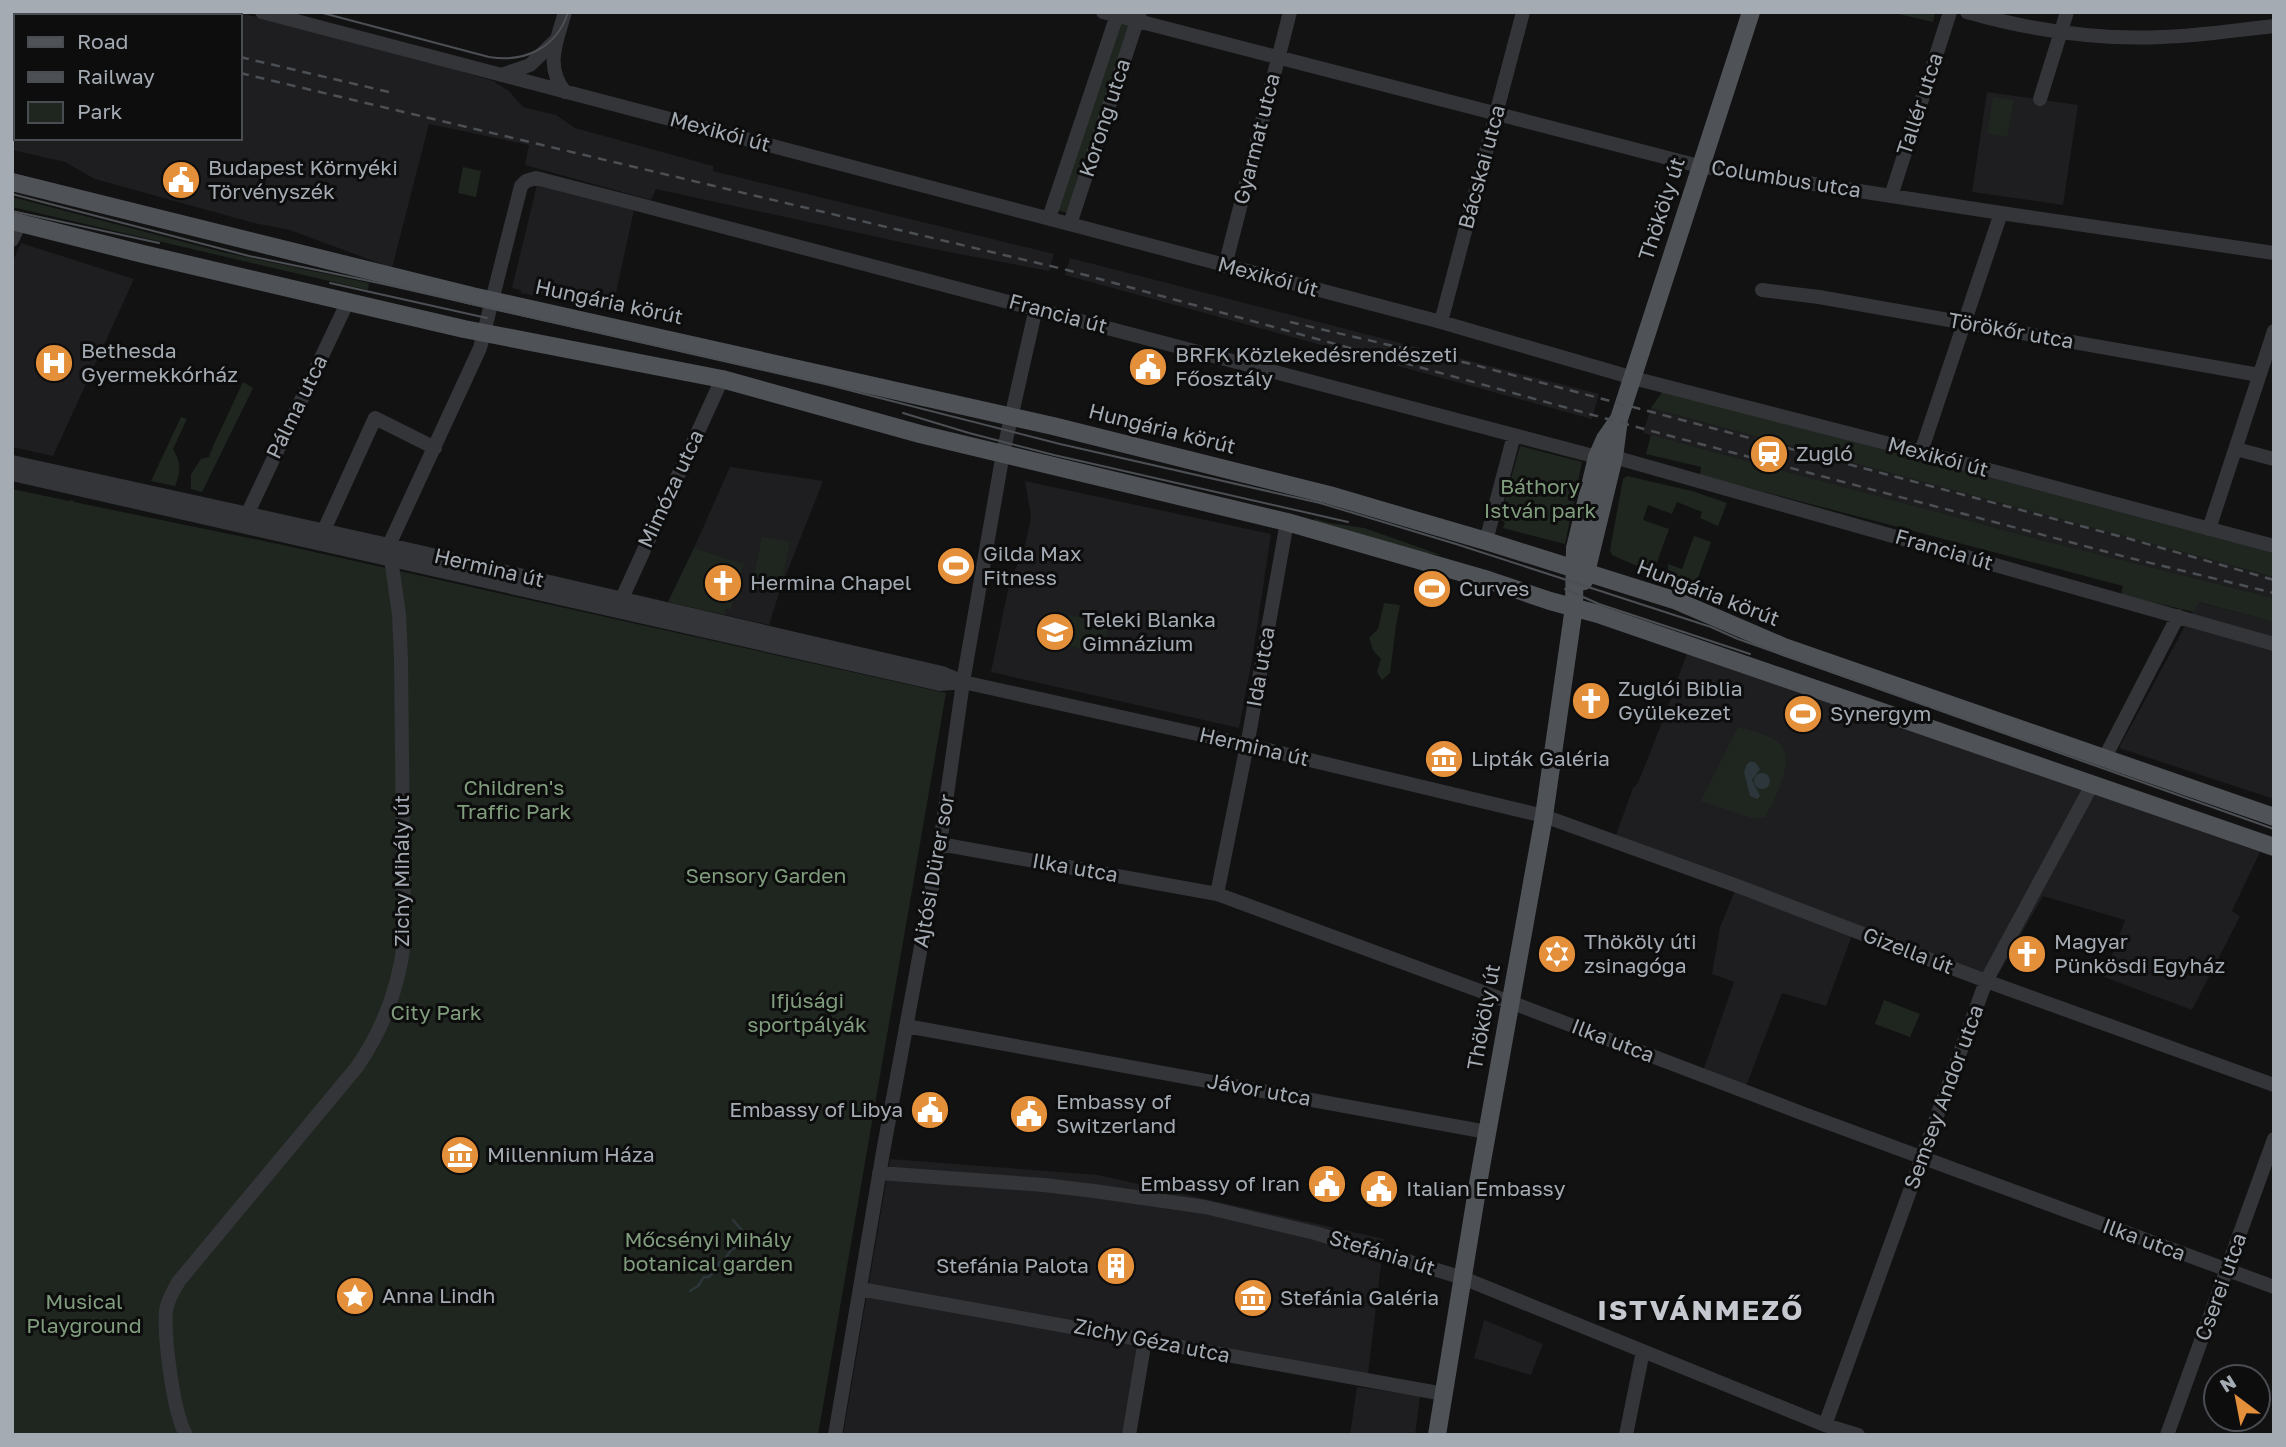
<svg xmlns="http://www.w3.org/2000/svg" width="2286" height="1447" viewBox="0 0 2286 1447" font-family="'Golos Text',sans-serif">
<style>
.built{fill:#1e1e20;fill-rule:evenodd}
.green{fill:#1f261f}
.water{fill:#2c363b}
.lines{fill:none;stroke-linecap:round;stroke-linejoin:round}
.stream{stroke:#2c363b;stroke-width:2.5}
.minor{stroke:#333538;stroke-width:14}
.major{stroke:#4f5257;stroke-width:18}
.tram{stroke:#4c4f53;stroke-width:2}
.rail{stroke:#4c4f53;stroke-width:2.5;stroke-dasharray:9 7;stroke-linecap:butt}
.labels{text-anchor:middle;stroke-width:6;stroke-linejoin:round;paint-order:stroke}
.street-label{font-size:21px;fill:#a4abb3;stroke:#0d0d0e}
.poi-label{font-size:21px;fill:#a4abb3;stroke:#0d0d0e;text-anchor:start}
.park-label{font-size:21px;fill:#809d7d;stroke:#0d0d0e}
.district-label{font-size:28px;font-weight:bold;letter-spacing:2px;fill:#c5c9cf;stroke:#0d0d0e}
</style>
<rect width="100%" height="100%" fill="#121213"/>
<!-- built -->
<path class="built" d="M12,12H237L407,55L493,81L509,91L523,107L556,115L575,128L713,166V171L1054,254L1049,271L928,248L656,189L651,200L525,165L529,145L429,124L392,268L290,230L254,223L95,179L65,162L12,150ZM16,16H240V138H16Z
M1987,92L2078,105L2063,205L1972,192Z
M537,185L634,210L612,311L587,307V305L568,301L567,302L555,300V298L536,293L535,296L521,293V290L512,288Z
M21,243L134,279L53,456L12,447V263Z
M1070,258L1599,394L1592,419L1065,275Z
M1651,408L2274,577V598L2045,541L1643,433Z
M730,467L823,481L780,590L769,625L725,615L726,609L731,610L743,564L694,548Z
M1025,481L1271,534L1252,660L1239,728L991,672L1010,580L1024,551L1031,517Z
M2198,602L2274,622V799L2119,748Z
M1687,653L2260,852L2232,911L2240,916L2192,1010L2104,977L2125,920L2043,896L1995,980L1855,927L1826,1006L1782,993L1745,1089L1702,1074L1734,982L1712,974L1720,927L1739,881L1616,835L1633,788L1638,783L1663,720Z
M890,1159L1098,1175L1384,1239L1368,1374L1142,1332L1124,1435H843Z
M1484,1320L1543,1344L1531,1375L1474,1358Z
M1357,1387L1420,1396L1415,1435H1350Z"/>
<!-- green -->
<path class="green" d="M1122,12H1136L1070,214L1055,209Z
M1890,12H1935L1933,22Z
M1993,97L2014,100L2007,137L1987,133Z
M463,167L481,171L476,197L458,193Z
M12,197L222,252L369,283L368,290L12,207Z
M243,382L253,388L202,492L191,489V474L201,459L209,457L214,444Z
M1663,391L2274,553V577L1651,408Z
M181,417L187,419L173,449C181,463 181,471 175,486L151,481Z
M1651,435L2045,541L2274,598V622L2199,602L2194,612L2121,595L2123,586L1700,475L1701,467L1646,454Z
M1520,446L1582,462L1565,544L1503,528L1505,523L1500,518Z
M1627,476L1692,491L1727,503L1718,526L1700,518L1702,512L1677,502L1672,514L1648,505L1643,520L1669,529L1653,573L1612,555L1610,550L1623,479Z
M12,489L69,501L72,500L74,502L283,545L946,693L818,1435H12Z
M1315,519L1330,523L1364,528L1441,555L1406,551L1314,521Z
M1694,536L1711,542L1696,583L1689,586L1668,578V564L1682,569Z
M762,537L790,542L782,581L754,575Z
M694,548L744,564L731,610L726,609L725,615L668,602Z
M1384,603L1400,605L1396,625L1390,673L1382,680L1377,672L1381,659L1373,650L1369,638L1378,629Z
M1056,613L1109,624L1103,653L1050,642Z
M1738,727C1750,731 1776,735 1783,748C1793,765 1774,801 1765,817L1752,818L1701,801Z
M1884,1000L1920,1014L1910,1037L1875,1024Z"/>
<!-- water -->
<path class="water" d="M1750,762H1755L1760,769L1752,780L1760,796L1757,799L1750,796L1744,772L1747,764Z
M1754 781a8 8 0 1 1 16 0a8 8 0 1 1-16 0Z"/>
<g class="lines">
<!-- stream -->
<path class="stream" d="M690,1291L698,1286L704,1277H709L718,1267L719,1262H723L731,1250L737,1247L740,1237L745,1234L733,1220"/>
<!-- minor -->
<path class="minor" d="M262,12L1077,226L1441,322L1637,379L1921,452L2274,546
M565,12C557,41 544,66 565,92
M1103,12L1699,166L2001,213L2274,253
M1967,12C2030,30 2097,40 2162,37C2199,36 2237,30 2274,26
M501,75L530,65L556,40
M2040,99L2067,12
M1891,196L1950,12
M1049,218L1118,12
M1070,224L1140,12
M12,240L20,223
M1225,266L1290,12
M1762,290L1819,297L2259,375
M1441,322L1523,12
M2236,449L2274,459
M1921,452L2001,213
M1614,457L2274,644
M12,462L389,545L942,673L963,682L1247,745L1544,816L1743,888L1986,981L2274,1085
M12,474L940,684L962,682
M244,521L348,301
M2209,529L2274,331
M324,530L375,418L435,448
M1486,541L1514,435
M618,607L722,379
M2104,759L2178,616
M940,844L1217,894L1510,1002L1804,1114L2274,1287
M1217,894L1249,735L1287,522
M906,1026L1487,1132
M879,1173L1044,1185L1094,1191L1205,1207L1315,1233L1463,1278L1825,1425L1858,1435
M860,1289L1444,1394
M1825,1425L1986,981L2093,783
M186,1435C173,1412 164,1338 166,1311C167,1300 174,1290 179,1281L357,1067C383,1029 399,987 404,942L401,659L399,614L389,545L480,348L521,186L526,181L536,178L633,203L1597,457
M835,1435L883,1152L940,844L963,682L1003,453L1036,308
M1129,1435L1145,1340
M1626,1435L1643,1351
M2167,1435L2274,1139"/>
<!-- major -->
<path class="major" d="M12,182L472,296L1053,426L1329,495L1486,541L1677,601L1784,647L2274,817
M12,221L143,254L464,329L722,379L920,434L1287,522L1488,580L1550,601L1598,614L2274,847
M1584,581L1614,457L1619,419L1751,12
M1437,1435L1479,1178L1544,816L1574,607L1575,548L1597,457L1605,439L1619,419"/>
<!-- tram -->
<path class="tram" d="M319,12L489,57C524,63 557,48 568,12
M12,194L249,256L379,283L825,384L1060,444L1320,503L1456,544L1711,627L1738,639L2274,829
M12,211L159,243
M330,283L487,318
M903,413L969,433L1054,455L1348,522
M1565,589L1599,604L1750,654"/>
<!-- rail -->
<path class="rail" d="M18,12L32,16
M50,12L65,16
M240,57L393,93
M240,73L1067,270L1644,429L2126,557L2274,593
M1290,322L1471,364L2130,539L2274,580"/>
</g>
<!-- icons -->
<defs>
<g id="civic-disc" transform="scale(2.0125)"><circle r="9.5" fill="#e48f3a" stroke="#0d0d0e"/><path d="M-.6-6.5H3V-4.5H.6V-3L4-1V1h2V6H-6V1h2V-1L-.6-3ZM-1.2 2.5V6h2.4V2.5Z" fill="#fff"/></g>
<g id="hospital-disc" transform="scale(2.0125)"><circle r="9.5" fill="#e48f3a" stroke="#0d0d0e"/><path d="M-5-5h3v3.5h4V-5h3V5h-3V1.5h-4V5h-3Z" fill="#fff"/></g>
<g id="station-disc" transform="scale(2.0125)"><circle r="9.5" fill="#e48f3a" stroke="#0d0d0e"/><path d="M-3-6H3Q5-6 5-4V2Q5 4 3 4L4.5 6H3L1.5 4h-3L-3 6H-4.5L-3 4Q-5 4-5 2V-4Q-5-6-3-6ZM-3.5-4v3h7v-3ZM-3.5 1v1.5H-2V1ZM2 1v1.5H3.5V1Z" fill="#fff"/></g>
<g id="stadium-disc" transform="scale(2.0125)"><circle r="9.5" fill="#e48f3a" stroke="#0d0d0e"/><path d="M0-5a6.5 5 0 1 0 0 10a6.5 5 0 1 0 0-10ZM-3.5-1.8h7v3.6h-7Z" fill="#fff"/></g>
<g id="church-disc" transform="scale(2.0125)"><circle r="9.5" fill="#e48f3a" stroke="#0d0d0e"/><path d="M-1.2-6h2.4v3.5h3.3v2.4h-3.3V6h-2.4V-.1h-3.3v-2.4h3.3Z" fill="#fff"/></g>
<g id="school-disc" transform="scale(2.0125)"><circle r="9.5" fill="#e48f3a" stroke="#0d0d0e"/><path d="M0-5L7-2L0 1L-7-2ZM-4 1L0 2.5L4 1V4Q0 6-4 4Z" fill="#fff"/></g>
<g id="museum-disc" transform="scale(2.0125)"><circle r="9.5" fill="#e48f3a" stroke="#0d0d0e"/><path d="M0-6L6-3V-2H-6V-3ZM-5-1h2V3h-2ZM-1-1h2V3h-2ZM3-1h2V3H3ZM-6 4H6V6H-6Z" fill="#fff"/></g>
<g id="synagogue-disc" transform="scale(2.0125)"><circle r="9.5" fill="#e48f3a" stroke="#0d0d0e"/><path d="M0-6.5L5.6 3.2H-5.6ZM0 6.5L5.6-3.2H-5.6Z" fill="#fff"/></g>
<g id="building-disc" transform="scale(2.0125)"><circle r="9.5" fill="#e48f3a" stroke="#0d0d0e"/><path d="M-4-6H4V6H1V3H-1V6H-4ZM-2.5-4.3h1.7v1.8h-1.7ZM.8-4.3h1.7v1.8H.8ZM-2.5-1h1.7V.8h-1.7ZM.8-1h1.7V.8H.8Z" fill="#fff"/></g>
<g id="sight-disc" transform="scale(2.0125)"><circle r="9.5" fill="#e48f3a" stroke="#0d0d0e"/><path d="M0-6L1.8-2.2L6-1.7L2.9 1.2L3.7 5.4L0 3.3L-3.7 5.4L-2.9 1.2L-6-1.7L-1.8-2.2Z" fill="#fff"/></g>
</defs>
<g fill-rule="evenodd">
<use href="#civic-disc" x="181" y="180"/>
<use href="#hospital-disc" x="54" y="363"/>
<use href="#civic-disc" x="1148" y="367"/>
<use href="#station-disc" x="1769" y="454"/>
<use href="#stadium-disc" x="956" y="566"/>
<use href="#church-disc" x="723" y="583"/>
<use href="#stadium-disc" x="1432" y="589"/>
<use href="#school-disc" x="1055" y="632"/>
<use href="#church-disc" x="1591" y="701"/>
<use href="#stadium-disc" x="1803" y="714"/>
<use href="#museum-disc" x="1444" y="759"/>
<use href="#synagogue-disc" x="1557" y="954"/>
<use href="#church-disc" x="2027" y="954"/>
<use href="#civic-disc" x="930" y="1110"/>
<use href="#civic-disc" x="1029" y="1114"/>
<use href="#museum-disc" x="460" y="1155"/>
<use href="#civic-disc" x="1327" y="1184"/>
<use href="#civic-disc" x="1379" y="1189"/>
<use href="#building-disc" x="1116" y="1266"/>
<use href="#sight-disc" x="355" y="1296"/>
<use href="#museum-disc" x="1253" y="1298"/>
</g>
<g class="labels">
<!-- street labels -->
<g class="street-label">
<text transform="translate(1920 104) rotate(-72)" y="7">Tallér utca</text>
<text transform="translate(1105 118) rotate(-72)" y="7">Korong utca</text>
<text transform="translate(720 132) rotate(15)" y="7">Mexikói út</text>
<text transform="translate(1257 139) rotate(-76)" y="7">Gyarmat utca</text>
<text transform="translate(1482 167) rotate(-75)" y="7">Bácskai utca</text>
<text transform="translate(1786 179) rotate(9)" y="7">Columbus utca</text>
<text transform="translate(1662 209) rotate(-72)" y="7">Thököly út</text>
<text transform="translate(1268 277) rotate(15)" y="7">Mexikói út</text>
<text transform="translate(609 302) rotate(12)" y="7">Hungária körút</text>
<text transform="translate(1058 314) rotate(15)" y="7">Francia út</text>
<text transform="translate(2011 331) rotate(10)" y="7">Törökőr utca</text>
<text transform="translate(297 407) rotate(-64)" y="7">Pálma utca</text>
<text transform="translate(1162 429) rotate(14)" y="7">Hungária körút</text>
<text transform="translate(1938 457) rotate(15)" y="7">Mexikói út</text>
<text transform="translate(671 489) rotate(-65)" y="7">Mimóza utca</text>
<text transform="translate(1944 550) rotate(16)" y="7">Francia út</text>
<text transform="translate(489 568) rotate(13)" y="7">Hermina út</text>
<text transform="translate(1708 593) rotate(21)" y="7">Hungária körút</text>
<text transform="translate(1261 667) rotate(-80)" y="7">Ida utca</text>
<text transform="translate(1254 747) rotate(13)" y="7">Hermina út</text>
<text transform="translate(1075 868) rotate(10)" y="7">Ilka utca</text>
<text transform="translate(402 871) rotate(-90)" y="7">Zichy Mihály út</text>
<text transform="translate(934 871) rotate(-80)" y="7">Ajtósi Dürer sor</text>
<text transform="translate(1908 951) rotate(21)" y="7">Gizella út</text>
<text transform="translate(1484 1017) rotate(-80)" y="7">Thököly út</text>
<text transform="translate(1613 1041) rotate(21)" y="7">Ilka utca</text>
<text transform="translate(1259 1090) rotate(10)" y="7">Jávor utca</text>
<text transform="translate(1944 1097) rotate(-70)" y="7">Semsey Andor utca</text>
<text transform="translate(2144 1240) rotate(20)" y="7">Ilka utca</text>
<text transform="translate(1382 1253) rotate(17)" y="7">Stefánia út</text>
<text transform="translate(2221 1287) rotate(-70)" y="7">Cserei utca</text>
<text transform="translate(1152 1341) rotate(11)" y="7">Zichy Géza utca</text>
</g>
<!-- poi labels -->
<g class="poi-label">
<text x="208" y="175">Budapest Környéki<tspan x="208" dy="24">Törvényszék</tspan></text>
<text x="81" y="358">Bethesda<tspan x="81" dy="24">Gyermekkórház</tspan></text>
<text x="1175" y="362">BRFK Közlekedésrendészeti<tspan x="1175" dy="24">Főosztály</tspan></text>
<text x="1796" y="461">Zugló</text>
<text x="983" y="561">Gilda Max<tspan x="983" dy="24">Fitness</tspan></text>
<text x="750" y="590">Hermina Chapel</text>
<text x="1459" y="596">Curves</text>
<text x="1082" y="627">Teleki Blanka<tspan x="1082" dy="24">Gimnázium</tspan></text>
<text x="1618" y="696">Zuglói Biblia<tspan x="1618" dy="24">Gyülekezet</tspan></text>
<text x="1830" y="721">Synergym</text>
<text x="1471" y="766">Lipták Galéria</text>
<text x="1584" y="949">Thököly úti<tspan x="1584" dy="24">zsinagóga</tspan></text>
<text x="2054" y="949">Magyar<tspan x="2054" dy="24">Pünkösdi Egyház</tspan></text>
<text x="1056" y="1109">Embassy of<tspan x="1056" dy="24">Switzerland</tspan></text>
<text x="903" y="1117" text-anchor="end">Embassy of Libya</text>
<text x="487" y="1162">Millennium Háza</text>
<text x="1300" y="1191" text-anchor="end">Embassy of Iran</text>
<text x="1406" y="1196">Italian Embassy</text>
<text x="1089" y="1273" text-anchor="end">Stefánia Palota</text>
<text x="382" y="1303">Anna Lindh</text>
<text x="1280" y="1305">Stefánia Galéria</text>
</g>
<!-- park labels -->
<g class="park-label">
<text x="1540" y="494">Báthory<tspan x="1540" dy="24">István park</tspan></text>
<text x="514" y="795">Children's<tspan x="514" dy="24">Traffic Park</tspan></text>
<text x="766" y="883">Sensory Garden</text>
<text x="807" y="1008">Ifjúsági<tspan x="807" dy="24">sportpályák</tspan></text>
<text x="436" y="1020">City Park</text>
<text x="708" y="1247">Mőcsényi Mihály<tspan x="708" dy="24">botanical garden</tspan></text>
<text x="84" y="1309">Musical<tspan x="84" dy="24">Playground</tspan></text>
</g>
<!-- district labels -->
<g class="district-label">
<text x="1701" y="1320">ISTVÁNMEZŐ</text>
</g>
</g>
<!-- border -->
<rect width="2286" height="1447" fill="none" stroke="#a4abb3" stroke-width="28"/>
<!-- legend -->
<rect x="14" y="14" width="228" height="126" fill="#0d0d0e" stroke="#494c50" stroke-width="2"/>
<rect x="28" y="37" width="35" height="10" fill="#4f5257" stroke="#494c50" stroke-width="2"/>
<text x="77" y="49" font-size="21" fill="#a4abb3">Road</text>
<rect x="28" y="72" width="35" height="10" fill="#4c4f53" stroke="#494c50" stroke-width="2"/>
<text x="77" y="84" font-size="21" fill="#a4abb3">Railway</text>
<rect x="28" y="102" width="35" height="21" fill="#1f261f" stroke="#494c50" stroke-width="2"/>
<text x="77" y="119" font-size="21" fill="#a4abb3">Park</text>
<!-- north arrow -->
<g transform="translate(2237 1398) rotate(328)"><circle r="33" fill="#0d0d0e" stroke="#494c50" stroke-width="2"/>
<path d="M0-5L12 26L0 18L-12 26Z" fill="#e48f3a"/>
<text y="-10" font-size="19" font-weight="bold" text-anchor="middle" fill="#a4abb3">N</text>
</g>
</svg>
